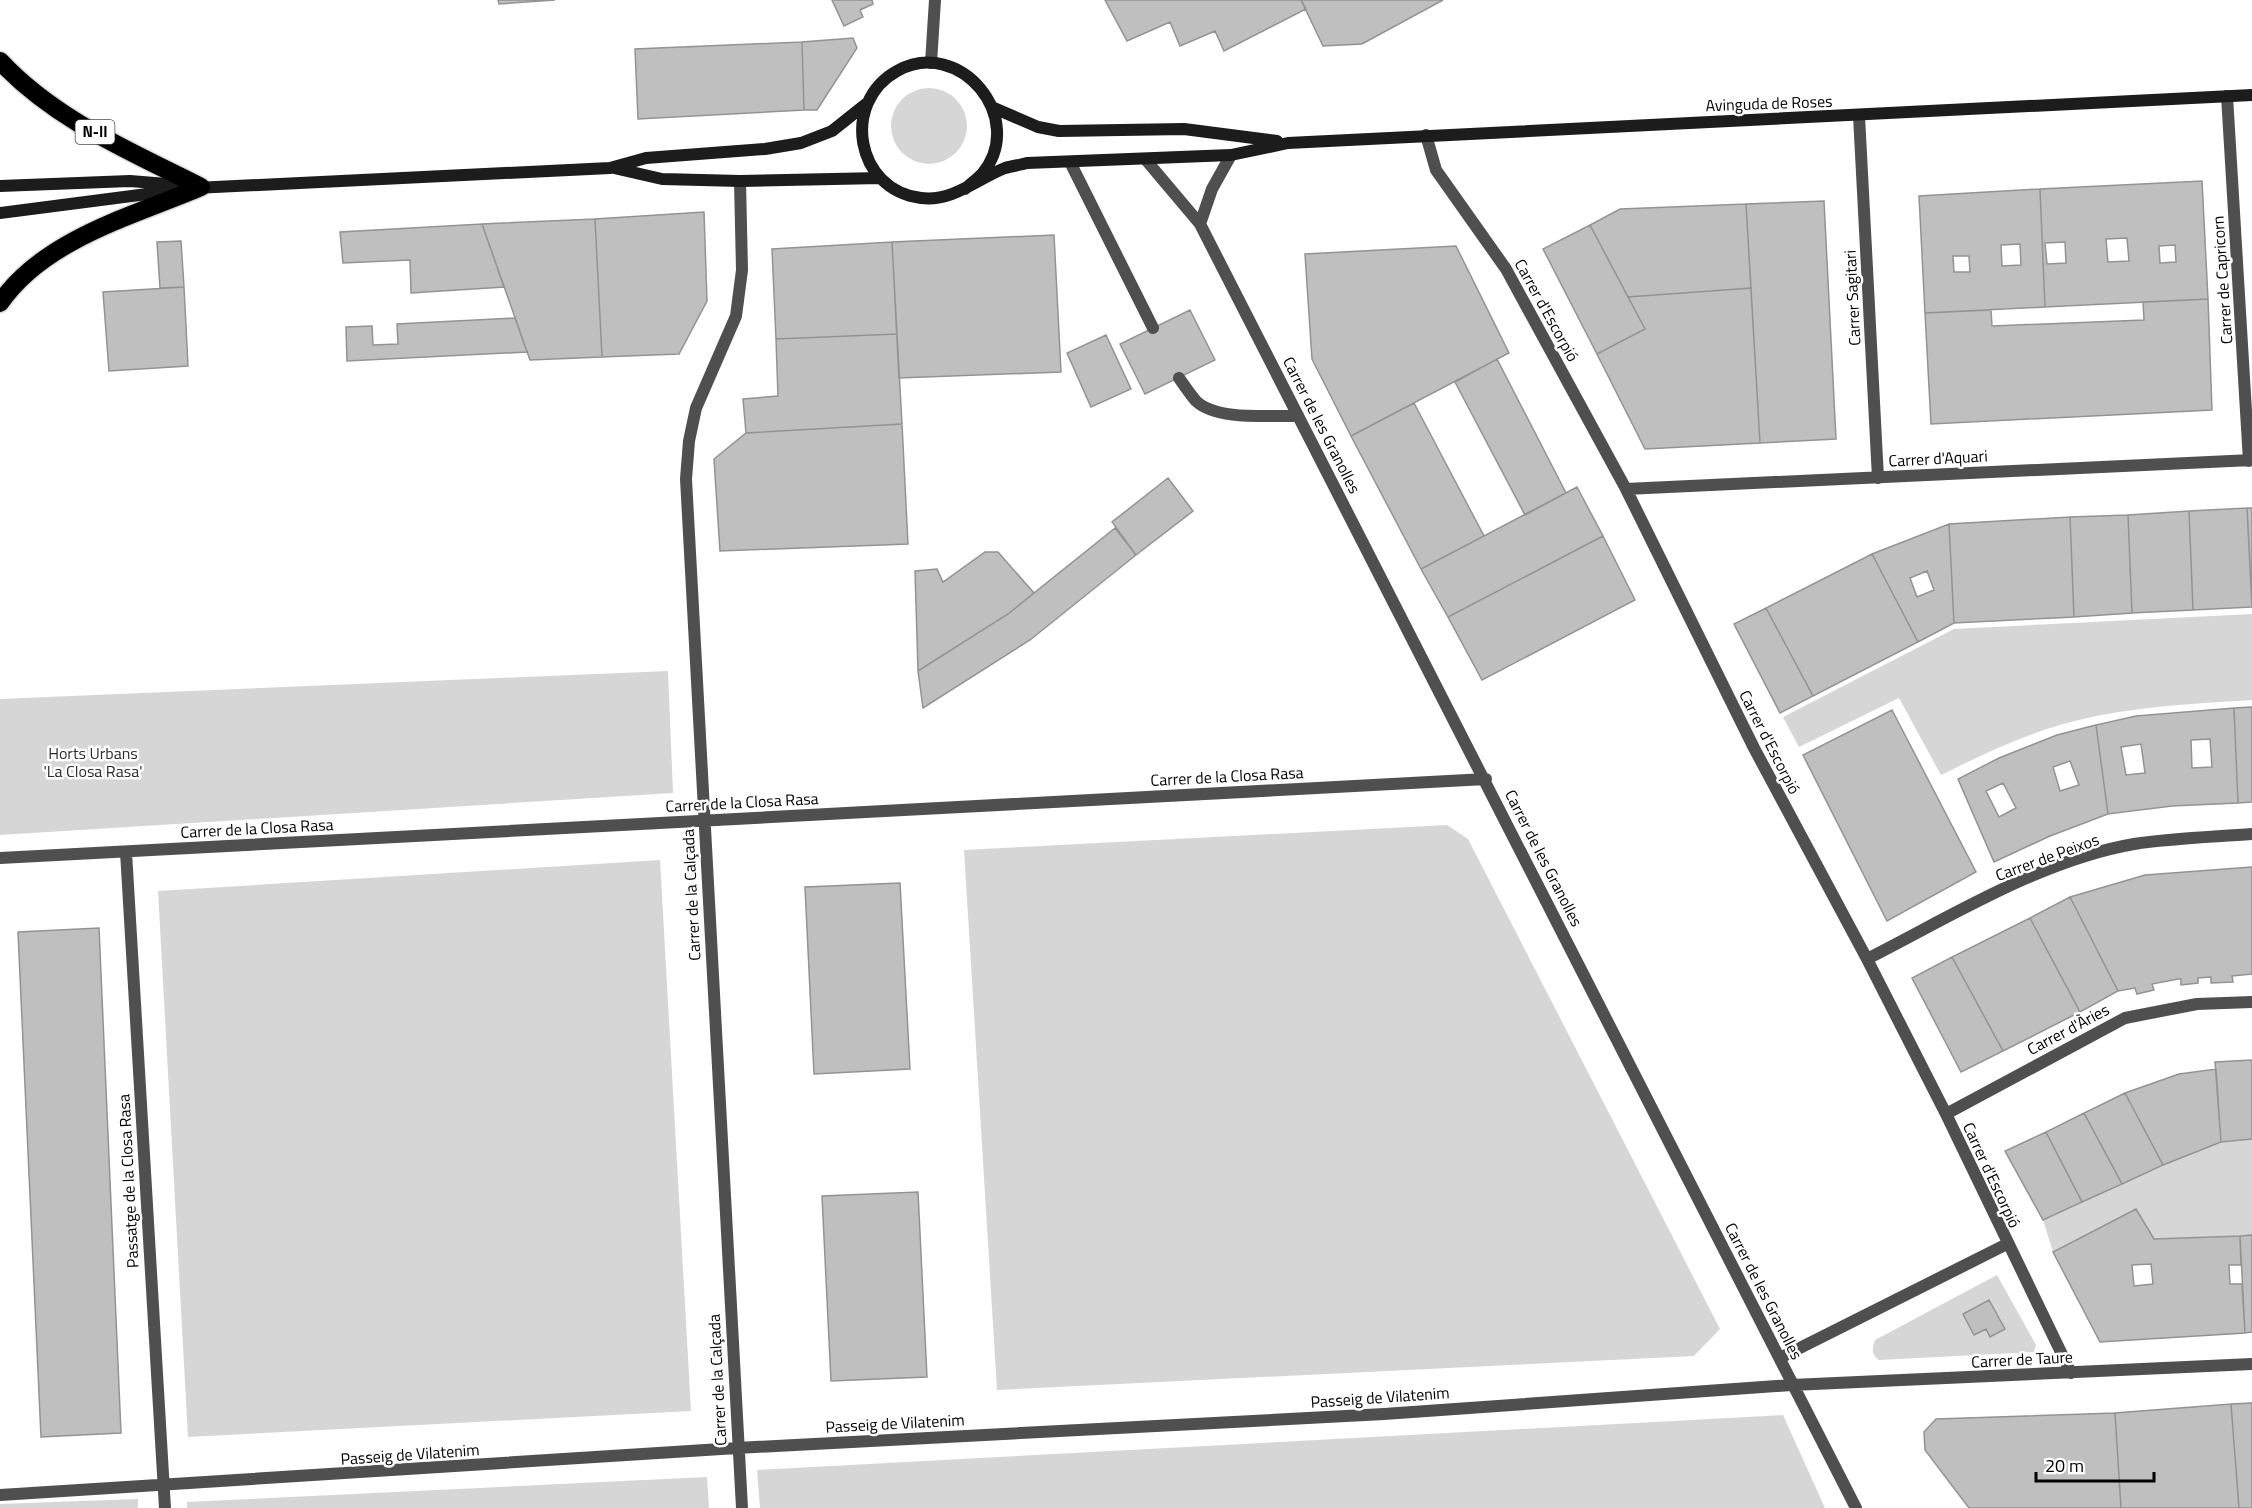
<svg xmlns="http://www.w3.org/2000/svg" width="2252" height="1508" viewBox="0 0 2252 1508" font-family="'Titillium Web',sans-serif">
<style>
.green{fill:#d6d6d6}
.building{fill:#bfbfbf;stroke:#939393;stroke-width:1.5;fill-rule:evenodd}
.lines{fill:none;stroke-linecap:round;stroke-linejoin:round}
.highway-casing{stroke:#dbdbdb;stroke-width:21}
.lane{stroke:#4f4f4f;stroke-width:12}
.street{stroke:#4f4f4f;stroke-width:12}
.secondary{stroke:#1c1c1c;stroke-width:12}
.highway{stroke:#000;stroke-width:18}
.labels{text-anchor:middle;stroke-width:5;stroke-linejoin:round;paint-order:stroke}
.shield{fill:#fff;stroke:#4c4c4c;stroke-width:1.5}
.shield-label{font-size:15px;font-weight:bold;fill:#000}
.street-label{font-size:16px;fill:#000;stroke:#fff}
.park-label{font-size:16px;fill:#2d2d2d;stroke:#fff}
</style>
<rect width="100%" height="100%" fill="#fff"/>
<!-- green -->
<path class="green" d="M891 126a38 38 0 1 1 76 0a38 38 0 1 1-76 0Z
M2252,614V700C2188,704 2122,707 2060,725C2018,737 1980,756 1941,775L1899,698L1799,747L1783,717L1954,629Z
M668,671L673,793L0,835V699Z
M1447,825L1468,839L1720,1329L1694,1356L997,1390L964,850Z
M660,860L691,1411L188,1437L158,891Z
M2252,1139V1235L2154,1239L2136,1210L2053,1252L2043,1220L2192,1151L2221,1142Z
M1997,1275L2036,1345L2034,1352L1879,1360C1871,1354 1872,1349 1875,1340Z
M1783,1415L1825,1508H760L757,1470Z
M707,1477L709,1508H187V1502Z
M138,1499V1508H0V1504Z"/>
<!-- building -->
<path class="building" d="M498,0H555L499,4Z
M832,0H872L873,4L860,10L863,17L844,26Z
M1105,0H1301L1306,9L1224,51L1215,31L1180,46L1170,22L1127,41Z
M1301,0H1443L1362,44L1323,46Z
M853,38L857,48L817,110H804L802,42Z
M802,42L804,110L638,119L635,49Z
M2202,181L2208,299L2045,307L2040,189ZM2127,238L2129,261L2108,262L2106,239ZM2065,242L2066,263L2047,264L2045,243ZM2175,245L2176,262L2160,263L2159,246Z
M2040,189L2045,307L1925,313L1919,196ZM2020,244L2021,265L2002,266L2001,245ZM1953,256H1969L1970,272H1954Z
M1824,201L1836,439L1760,443L1746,204Z
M1746,204L1751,288L1628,297L1590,225L1620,209Z
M704,212L707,301L679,354L602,357L595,219Z
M595,219L602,357L530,360L482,224Z
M482,224L504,287L411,293L410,260L343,263L340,232Z
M1590,225L1645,329L1597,354L1543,249Z
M1054,235L1061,372L899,378L892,242Z
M181,241L184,287L160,288L157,242Z
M892,242L897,334L776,339L772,249Z
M1456,246L1509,353L1351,436L1312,359L1305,254Z
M184,287L188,366L109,371L103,292Z
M1751,288L1760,443L1645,449L1597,354L1645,329L1628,297Z
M2208,299L2212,410L1931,424L1925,313L1991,310L1992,326L2144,320L2143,302Z
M1190,310L1215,360L1145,394L1120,344Z
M515,318L527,352L347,361L346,327L372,326L373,345L398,344L397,324Z
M897,334L902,424L746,433L743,399L778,396L776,339Z
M1106,335L1131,389L1091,407L1067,353Z
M1497,359L1566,493L1525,515L1455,382Z
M1414,403L1484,536L1421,569L1351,436Z
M902,424L908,544L720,551L714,459L746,433Z
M1168,478L1193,511L1136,555L1112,522Z
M1577,487L1603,536L1448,617L1421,569Z
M2247,508H2252V602Z
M2247,508L2252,607L2193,610L2189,511Z
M2189,511L2193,610L2132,613L2128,515Z
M2128,515L2132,613L2074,617L2070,517Z
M2070,517L2074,617L1954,623L1949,524Z
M1949,524L1954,623L1918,642L1872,554ZM1927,571L1934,590L1917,597L1910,578Z
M1115,528L1136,555L1030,640L923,708L918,671L1008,614Z
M1603,536L1635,600L1482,680L1448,617Z
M985,552H998L1034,593L1008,614L918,671L915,571L937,569L943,582Z
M1872,554L1918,642L1813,696L1766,608Z
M1766,608L1813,696L1780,713L1734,624Z
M2252,707V802L2238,803L2234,708Z
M2234,708L2238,803L2172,806L2108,814L2096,725L2136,716ZM2210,739L2212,767L2192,768L2191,740ZM2141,744L2145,773L2126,775L2121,747Z
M1892,710L1976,872L1887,921L1803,755Z
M2096,725L2108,814L2050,836L1994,862L1958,779L1999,758L2057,735ZM2070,761L2079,785L2060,791L2053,767ZM2003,783L2016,808L1999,817L1986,791Z
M2252,867V974L2232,976L2233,982L2211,983V977L2198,978V983L2181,985V979H2178L2152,984L2154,990L2137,994L2135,988L2118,991L2070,897L2145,875Z
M900,883L910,1069L814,1074L805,887Z
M2070,897L2118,991L2080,1012L2030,918Z
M2030,918L2080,1012L2003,1051L1952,957Z
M99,928L121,1433L41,1437L18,932Z
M1952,957L2003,1051L1961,1072L1912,978Z
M2252,1060V1139L2221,1142L2215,1062Z
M2216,1069L2221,1142L2163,1165L2125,1093L2179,1074Z
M2125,1093L2163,1165L2122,1184L2084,1113Z
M2084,1113L2122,1184L2082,1202L2046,1132Z
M2046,1132L2082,1202L2043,1220L2005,1151Z
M918,1192L927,1377L831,1381L822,1196Z
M2136,1209L2154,1239L2240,1236L2241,1265H2229L2230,1284H2242L2245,1333L2100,1342L2053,1252ZM2151,1264L2153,1284L2134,1286L2132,1265Z
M2252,1235V1332L2245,1333L2240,1236Z
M1989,1300L2005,1329L1990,1337L1986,1329L1974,1335L1963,1314Z
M2252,1403V1508H2239L2231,1404Z
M2231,1404L2239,1508H2121L2115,1413Z
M2115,1413L2121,1508H1969L1925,1450L1924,1432L1936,1419Z"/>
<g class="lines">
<!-- highway casing -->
<g class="highway-casing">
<path id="highway" d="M0,61C55,120 130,151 201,187
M0,303C44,239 133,216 201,187"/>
</g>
<!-- lane -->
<path class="lane" d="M1070,162L1153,328
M1179,378C1184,385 1190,394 1196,401C1217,421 1270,415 1298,416"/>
<!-- street -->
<path class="street" d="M931,63L935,0
M2227,96L2249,461
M1859,116L1878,478
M1426,135L1436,170L1506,269L1626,489L1754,748L1867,959L1946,1114L2071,1373
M1146,160L1200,224L1856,1508
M740,181L742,270L736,316L696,408L689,441L686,479L742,1508
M1200,224L1212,189L1231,155
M1626,489L2252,460
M126,852L165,1508
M0,858L1486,779
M1867,959C1950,917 2041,860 2134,844C2173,838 2213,837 2252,834
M1946,1114L2125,1018L2197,1004L2252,1002
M1780,1358L2007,1244
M0,1495L737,1448L1384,1414L1792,1385L2252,1364"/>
<!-- secondary -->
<path class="secondary" d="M994,108L1038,127L1059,131L1184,129L1277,141
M614,168L662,179L740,181L880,178
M0,186L130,181L179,185
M195,188L610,168L646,158L765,149L801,143L832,131L866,104
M965,189C970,184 977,179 982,174C1028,119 960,36 897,71C841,102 855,190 921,198C953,202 977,179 1005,168C1012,166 1020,165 1027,163L1231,155L1288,143L2252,95
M0,213L178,190"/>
<!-- highway -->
<use href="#highway" class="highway"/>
</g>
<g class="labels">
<!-- shield labels -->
<rect class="shield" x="75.5" y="120" width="39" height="24" rx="4.5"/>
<g class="shield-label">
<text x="95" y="137">N-II</text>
</g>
<!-- street labels -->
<g class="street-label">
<text transform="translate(1769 103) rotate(-2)" y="6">Avinguda de Roses</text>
<text transform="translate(2222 280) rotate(-94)" y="6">Carrer de Capricorn</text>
<text transform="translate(1852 298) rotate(-93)" y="6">Carrer Sagitari</text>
<text transform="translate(1547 310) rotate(61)" y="6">Carrer d'Escorpió</text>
<text transform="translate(1322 425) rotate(63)" y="6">Carrer de les Granolles</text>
<text transform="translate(1938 458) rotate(-3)" y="6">Carrer d'Aquari</text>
<text transform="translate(1770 742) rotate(63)" y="6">Carrer d'Escorpió</text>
<text transform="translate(1227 776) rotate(-3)" y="6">Carrer de la Closa Rasa</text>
<text transform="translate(742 802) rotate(-3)" y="6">Carrer de la Closa Rasa</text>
<text transform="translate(257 828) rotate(-3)" y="6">Carrer de la Closa Rasa</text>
<text transform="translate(2047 857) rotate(-20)" y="6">Carrer de Peixos</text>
<text transform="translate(1544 858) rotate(63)" y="6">Carrer de les Granolles</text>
<text transform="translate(691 895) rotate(-93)" y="6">Carrer de la Calçada</text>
<text transform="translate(2068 1029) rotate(-28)" y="6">Carrer d'Àries</text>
<text transform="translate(1992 1175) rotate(65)" y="6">Carrer d'Escorpió</text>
<text transform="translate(128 1181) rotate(-93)" y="6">Passatge de la Closa Rasa</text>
<text transform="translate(1764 1291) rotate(63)" y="6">Carrer de les Granolles</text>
<text transform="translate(2022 1359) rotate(-3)" y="6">Carrer de Taure</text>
<text transform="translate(717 1380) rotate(-93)" y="6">Carrer de la Calçada</text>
<text transform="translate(1380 1397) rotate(-4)" y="6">Passeig de Vilatenim</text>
<text transform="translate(895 1423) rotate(-3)" y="6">Passeig de Vilatenim</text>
<text transform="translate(410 1454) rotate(-4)" y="6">Passeig de Vilatenim</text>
</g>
<!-- park labels -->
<g class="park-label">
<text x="93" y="759">Horts Urbans<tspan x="93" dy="18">'La Closa Rasa'</tspan></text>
</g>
</g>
<!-- scale -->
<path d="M2036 1472v9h118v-9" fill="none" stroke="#000000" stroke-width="3"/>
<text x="2045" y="1472" font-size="18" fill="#000000" stroke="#ffffff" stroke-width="4.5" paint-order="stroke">20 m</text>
</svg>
